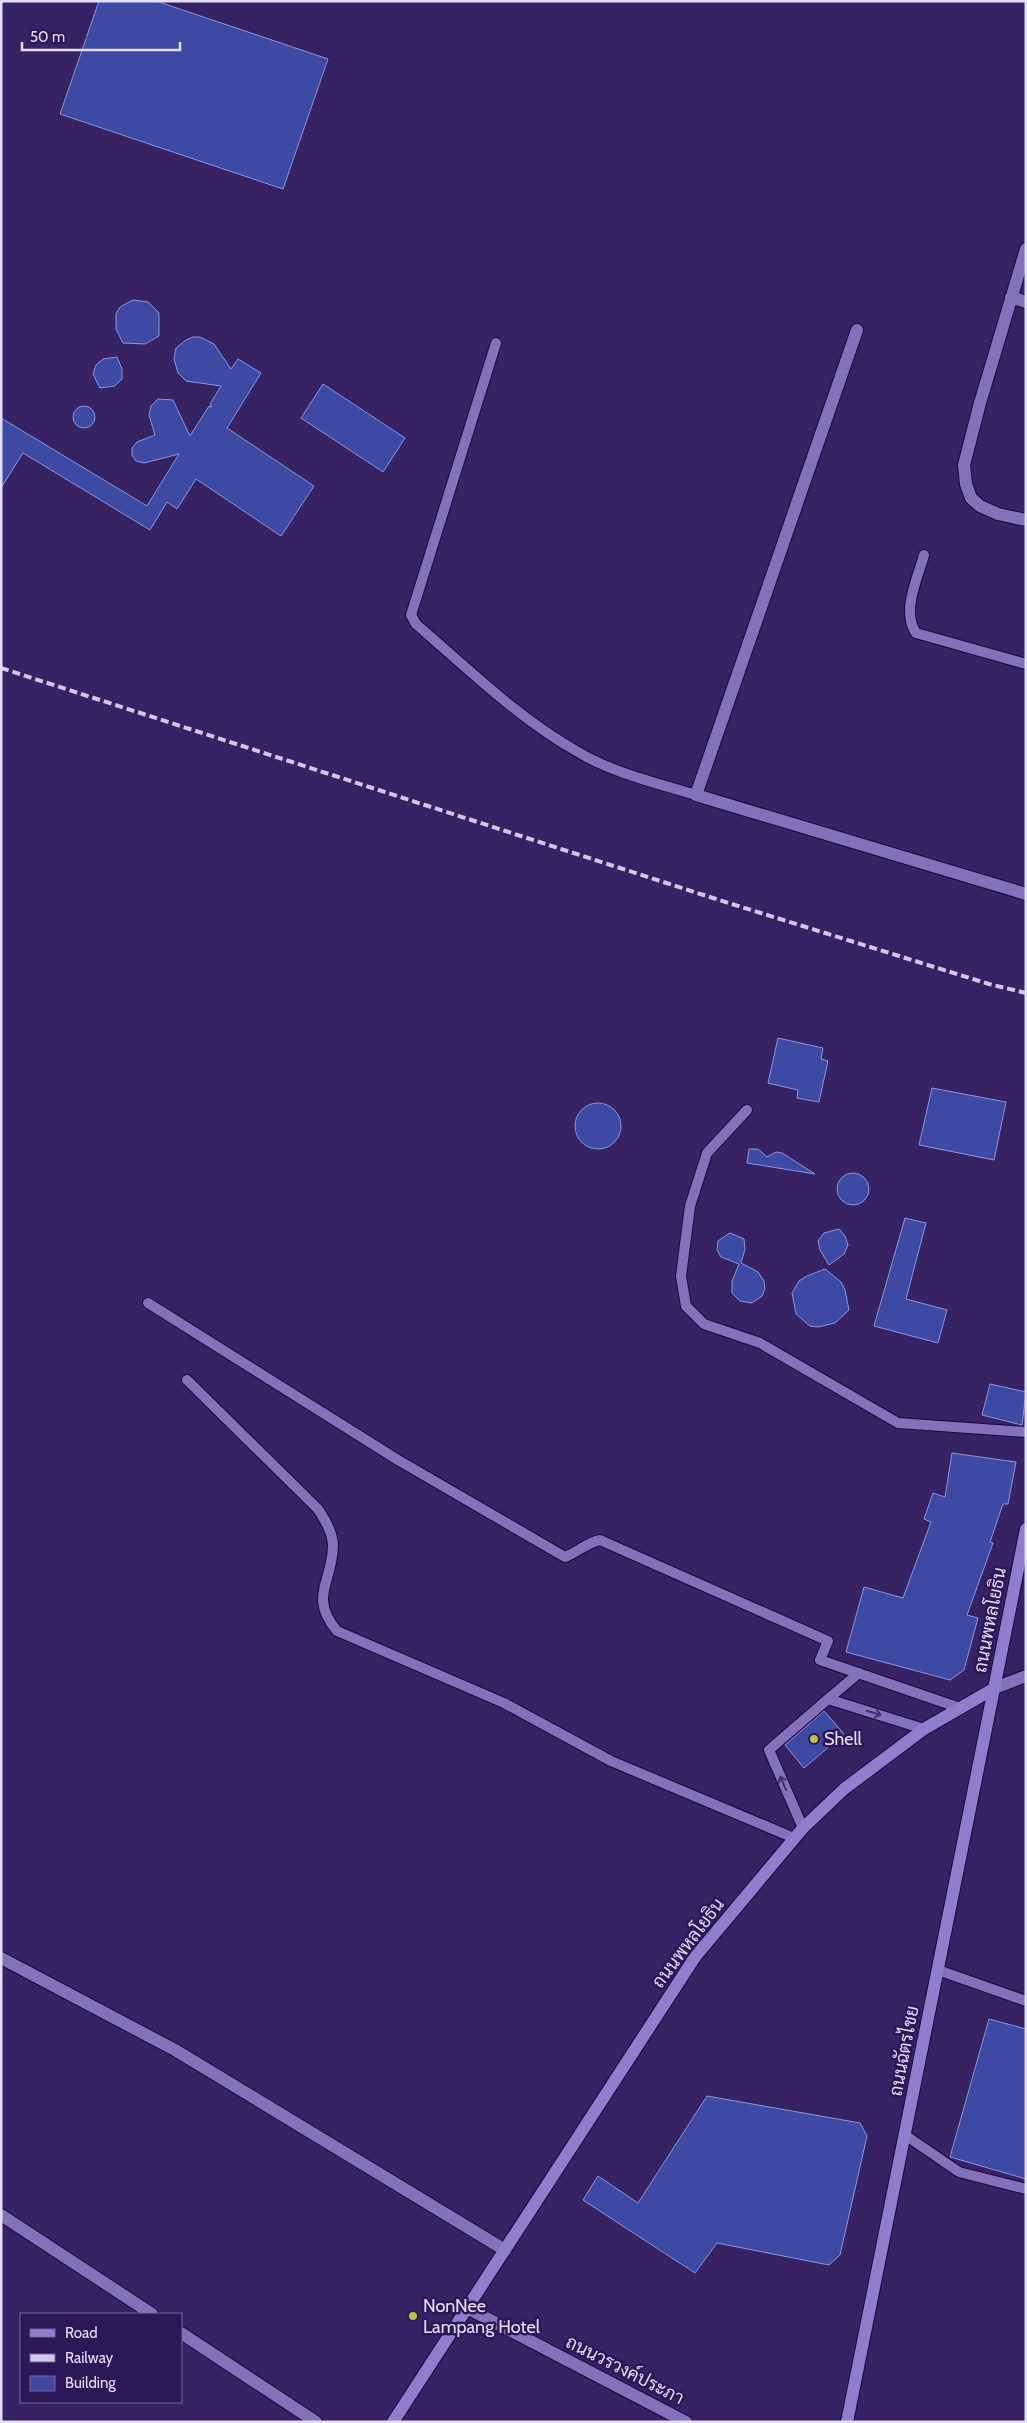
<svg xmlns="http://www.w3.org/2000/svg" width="1027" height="2423" viewBox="0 0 1027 2423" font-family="Cabin,Sarabun,sans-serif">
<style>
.building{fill:#3e49a4;stroke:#8897e0}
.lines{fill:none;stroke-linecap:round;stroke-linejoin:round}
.service-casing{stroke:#1f0546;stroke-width:12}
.minor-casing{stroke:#1f0546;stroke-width:14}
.tertiary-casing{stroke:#1f0546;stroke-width:14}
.secondary-casing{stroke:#1f0546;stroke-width:14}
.service{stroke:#8372ba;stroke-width:10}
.minor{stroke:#8372ba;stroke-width:12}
.tertiary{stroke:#8372ba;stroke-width:12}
.secondary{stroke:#907dce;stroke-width:12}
.rail{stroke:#d0c9ec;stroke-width:4;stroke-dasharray:8 4;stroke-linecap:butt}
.oneway{stroke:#422e70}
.poi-dot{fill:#b7c148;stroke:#2d1757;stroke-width:2}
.labels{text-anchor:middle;stroke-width:5;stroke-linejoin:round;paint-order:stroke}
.street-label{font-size:18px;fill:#e4dffe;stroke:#2d1757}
.poi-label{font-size:18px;fill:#e4dffe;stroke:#2d1757;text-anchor:start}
</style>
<rect width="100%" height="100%" fill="#372263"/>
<!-- building -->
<path class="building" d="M99,1H156L328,59L283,189L60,114Z
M133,300L148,302L159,313V336L145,344L123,343L116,329V314L120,307Z
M193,337H200L214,344L231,369L238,359L261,373L227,428L314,486L281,536L196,479L177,509L167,502L150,530L23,453L1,488V418L147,506L179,454L144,463L136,461L132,455V448L137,442L155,435L149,415L151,406L158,399L173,400L190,436L209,406L212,407L210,404L221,386L186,381L178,373L174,359L176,348L186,340Z
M117,357L122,369V379L115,386L100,388L93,374L96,365L103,359Z
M323,384L405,438L383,472L301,418Z
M73 417a11 11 0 1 1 22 0a11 11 0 1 1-22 0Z
M778,1038L823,1048L821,1059L828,1061L819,1102L797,1098L798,1090L768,1083Z
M932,1088L1006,1102L994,1160L919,1145Z
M575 1126a23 23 0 1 1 46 0a23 23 0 1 1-46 0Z
M749,1149H758L767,1157L776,1152L782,1153L815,1174L747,1163Z
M837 1189a16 16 0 1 1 32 0a16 16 0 1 1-32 0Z
M905,1218L926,1223L906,1299L947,1310L938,1343L874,1326Z
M839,1229L845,1236L848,1245L844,1254L829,1265L820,1250L818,1241L824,1233Z
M730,1233L744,1239L745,1249L741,1263L758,1272L764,1281L765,1289L762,1296L752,1303L740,1301L732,1293V1281L739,1264L721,1257L717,1250L718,1241Z
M825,1269L841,1282L845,1290L849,1310L835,1323L818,1327L810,1326L796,1314L792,1293L799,1281L807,1276Z
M990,1384L1026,1392L1022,1425L982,1415Z
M952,1453L1016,1462L1008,1504H1003L990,1542L993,1543L967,1615L978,1618L964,1670L950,1680L846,1652L864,1587L903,1598L931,1522L924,1519L933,1493L945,1497Z
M824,1711L844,1734L804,1768L785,1745Z
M989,2019L1026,2029V2179L950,2157Z
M707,2096L860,2123L867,2136L840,2255L829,2265L717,2243L695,2273L583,2200L598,2176L638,2203Z"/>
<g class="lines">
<!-- service casing -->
<g class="service-casing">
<path id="service" d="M496,343L411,615L416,624C468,669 518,718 578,752C613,773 657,783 696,795
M924,555C918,577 901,612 916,633L1026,664
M747,1110L707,1153L690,1206L681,1276L686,1306L704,1324L760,1343L898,1423L1026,1432
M148,1303L398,1460L565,1557C578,1552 586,1543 600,1540L828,1641L820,1660L960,1708
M187,1380L318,1509C325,1520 332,1531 333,1545C333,1582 308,1596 337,1631L504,1703L611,1761L794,1838
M828,1699L859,1673
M803,1828L769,1750L828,1699L924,1729
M938,1970L1026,2001
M905,2135L959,2172L1026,2189"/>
</g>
<!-- minor casing -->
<g class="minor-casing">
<path id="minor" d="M1026,249L980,403L964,465L966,484L971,498L980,506L998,514L1026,520
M1011,297L1026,302
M857,330L696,795L1026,894
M1,1958L175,2050L505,2250
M1,2215L152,2314
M467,2308L686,2422
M181,2333L316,2422"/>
</g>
<!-- tertiary casing -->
<g class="tertiary-casing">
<path id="tertiary" d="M995,1688L1026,1676"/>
</g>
<!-- secondary casing -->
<g class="secondary-casing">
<path id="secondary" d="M393,2422L695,1957L803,1828L844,1789L924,1729L995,1688
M847,2422L1026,1529"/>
</g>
<!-- service -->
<use href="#service" class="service"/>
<!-- minor -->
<use href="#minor" class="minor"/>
<!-- tertiary -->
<use href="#tertiary" class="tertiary"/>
<!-- secondary -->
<use href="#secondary" class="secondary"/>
<!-- rail -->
<path class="rail" d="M1,668L719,900L989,984L1026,993"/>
</g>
<!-- one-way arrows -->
<defs><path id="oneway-shaft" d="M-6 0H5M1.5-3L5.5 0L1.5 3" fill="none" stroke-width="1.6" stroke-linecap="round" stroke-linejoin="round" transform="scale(1.25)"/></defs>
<g class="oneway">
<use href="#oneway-shaft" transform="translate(874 1713) rotate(17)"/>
<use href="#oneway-shaft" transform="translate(783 1783) rotate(-114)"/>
</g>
<!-- markers -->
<g class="poi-dot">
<circle cx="814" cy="1739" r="5"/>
<circle cx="413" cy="2316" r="5"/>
</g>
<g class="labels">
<!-- street labels -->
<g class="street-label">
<text transform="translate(990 1620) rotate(-79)" y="6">ถนนพหลโยธิน</text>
<text transform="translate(688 1943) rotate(-53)" y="6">ถนนพหลโยธิน</text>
<text transform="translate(904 2051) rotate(-79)" y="6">ถนนฉัตรไชย</text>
<text transform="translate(625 2370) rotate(27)" y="6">ถนนวรวงค์ประภา</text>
</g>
<!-- poi labels -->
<g class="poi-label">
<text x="824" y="1745">Shell</text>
<text x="423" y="2312">NonNee<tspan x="423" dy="21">Lampang Hotel</tspan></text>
</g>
</g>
<!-- border -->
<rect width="1027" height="2423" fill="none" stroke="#e4dffe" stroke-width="5"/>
<!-- legend -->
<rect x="20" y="2313" width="162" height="90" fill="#2d1757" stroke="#76679a"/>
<rect x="30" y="2329" width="25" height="8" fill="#907dce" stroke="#76679a"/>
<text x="65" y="2338" font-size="15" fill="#e4dffe">Road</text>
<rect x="30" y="2354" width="25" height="8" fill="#d0c9ec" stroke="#76679a"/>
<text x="65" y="2363" font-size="15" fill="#e4dffe">Railway</text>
<rect x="30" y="2376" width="25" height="15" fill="#3e49a4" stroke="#76679a"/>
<text x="65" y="2388" font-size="15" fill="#e4dffe">Building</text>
<!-- scale -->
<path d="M22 42v8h158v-8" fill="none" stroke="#e4dffe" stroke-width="2.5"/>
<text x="30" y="42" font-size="15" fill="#e4dffe" stroke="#2d1757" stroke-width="4" paint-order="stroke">50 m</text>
</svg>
